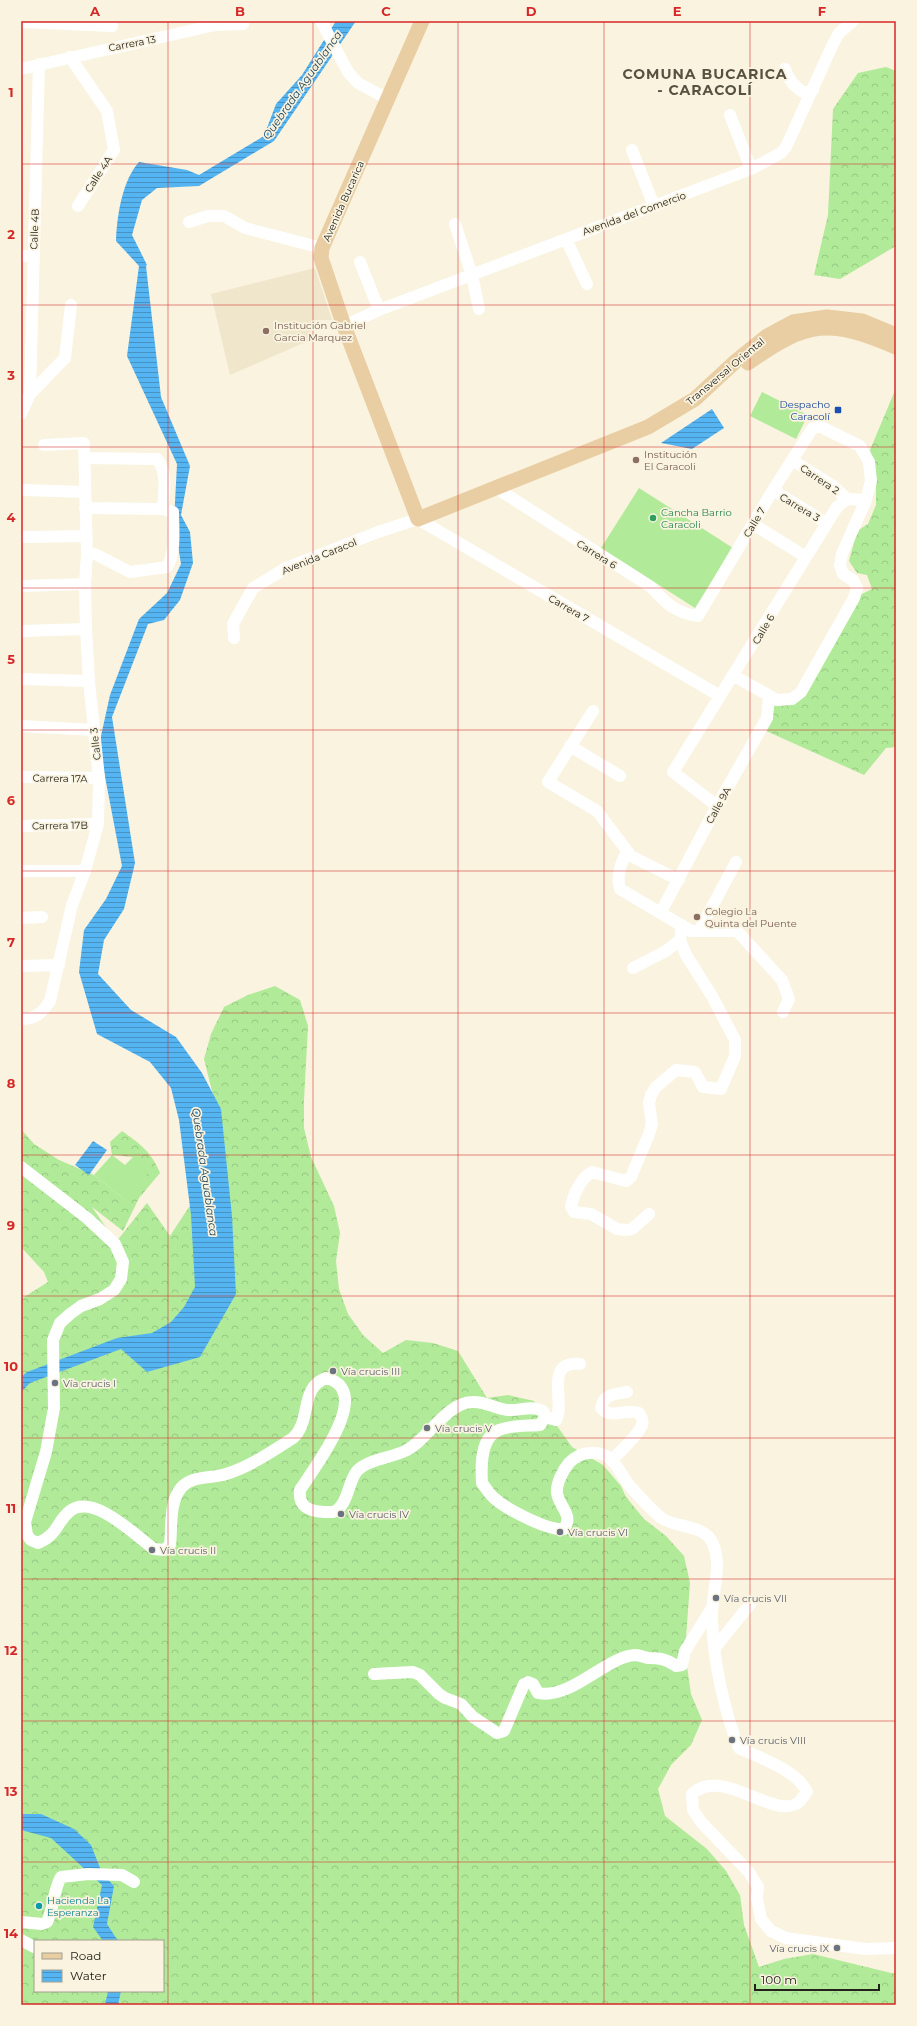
<svg xmlns="http://www.w3.org/2000/svg" width="917" height="2026" viewBox="0 0 917 2026" font-family="Montserrat,sans-serif">
<style>
.built{fill:#efe6cb}
.forest{fill:url(#forest-crowns);fill-rule:evenodd}
.pitch{fill:#b1ea99}
.water{fill:url(#water-rules)}
.lines{fill:none;stroke-linecap:round;stroke-linejoin:round}
.minor{stroke:#fff;stroke-width:12}
.major{stroke:#e9cda3;stroke-width:15}
.grid{fill:none;stroke:#d62828;stroke-width:1;stroke-opacity:0.55}
.education-dot{fill:#8d6e63;stroke:#f9f3df;stroke-width:1.5}
.transit-dot{fill:#1a4fb4;stroke:#f9f3df;stroke-width:1.5}
.leisure-dot{fill:#2e9e5b;stroke:#f9f3df;stroke-width:1.5}
.worship-dot{fill:#6b7280;stroke:#f9f3df;stroke-width:1.5}
.culture-dot{fill:#0f9aa8;stroke:#f9f3df;stroke-width:1.5}
.labels{text-anchor:middle;stroke-width:3.5;stroke-linejoin:round;paint-order:stroke}
.street-label{font-size:10px;fill:#23211a;stroke:#f9f3df}
.education-label{font-size:10px;fill:#785e54;stroke:#f9f3df;text-anchor:start}
.transit-label{font-size:10px;fill:#164399;stroke:#f9f3df;text-anchor:end}
.leisure-label{font-size:10px;fill:#27864d;stroke:#f9f3df;text-anchor:start}
.worship-label{font-size:10px;fill:#5b616d;stroke:#f9f3df;text-anchor:start}
.culture-label{font-size:10px;fill:#0d838f;stroke:#f9f3df;text-anchor:start}
.water-label{font-size:11px;font-style:italic;fill:#123b54;stroke:#f9f3df}
.district-label{font-size:14px;font-weight:bold;letter-spacing:1px;fill:#565141;stroke:#f9f3df}
.neatline{fill:none;stroke:#d62828;stroke-width:1.5}
.grid-label{font-size:13px;text-anchor:middle;font-weight:bold;fill:#d62828}
</style>
<defs>
<pattern id="forest-crowns" width="20" height="18" patternUnits="userSpaceOnUse"><rect width="20" height="18" fill="#b1ea99"/><path d="M2 6a3 3 0 1 1 6 0M12 15a3 3 0 1 1 6 0" fill="none" stroke="#98c883"/></pattern>
<pattern id="water-rules" width="6" height="5" patternUnits="userSpaceOnUse"><rect width="6" height="5" fill="#55b5f2"/><path d="M0 2.5h6" fill="none" stroke="#4693c3"/></pattern>
</defs>
<rect width="100%" height="100%" fill="#f9f3df"/>
<!-- built -->
<path class="built" d="M315,268L332,320H315L308,341L230,375L211,294Z"/>
<!-- forest -->
<path class="forest" d="M886,67L896,71V246L840,279L814,275L828,215L833,109L858,73Z
M896,388V747L886,748L864,775L764,730L777,700L792,698L854,598L872,589L867,575L857,573L849,561L857,531L868,524L876,505V478L870,450Z
M275,986L300,1000L308,1026L304,1100V1128L311,1157L334,1206L340,1233L336,1261L339,1289L348,1314L363,1335L383,1353L406,1340L433,1343L458,1351L487,1398L508,1395L534,1401L541,1414L555,1423L572,1447L603,1465L621,1486L626,1497L644,1519L666,1536L684,1556L690,1583L686,1638L687,1666L691,1694L702,1720L691,1745L671,1765L658,1789L665,1816L707,1849L726,1871L740,1895L744,1925L759,1967L784,1959L813,1954L891,1973H896V2005H21V1299L48,1282L44,1272L21,1247V1129L34,1144L59,1160L94,1175L126,1201L133,1157L112,1155L110,1142L122,1131C140,1144 151,1151 160,1173L139,1198L123,1231L92,1207L116,1242L147,1203L170,1236L202,1187L217,1111L204,1059L211,1034L224,1007L248,995ZM35,1941H163V1991H35Z"/>
<!-- pitch -->
<path class="pitch" d="M762,392L808,415L796,439L750,416Z
M639,488L733,548L695,608L601,548Z
M112,1155L125,1165L133,1157L149,1172L126,1201L94,1175Z"/>
<!-- water -->
<path class="water" d="M336,21H356L274,141L199,186L157,188L142,200L132,235L147,265L146,266L161,397L190,466L181,515L190,532L193,563L180,600L164,620L148,624L112,717L135,863L124,909L104,940L98,974L131,1010L176,1037L202,1073L221,1109L232,1216L236,1294L200,1357L147,1372L121,1349L30,1383L21,1392V1377L27,1372L117,1338L152,1333L171,1322L184,1307L195,1287L191,1215L179,1120L171,1088L150,1062L97,1034L79,972L84,930L106,899L122,866L99,745L110,695L139,619L167,593L181,564L174,521L177,464L127,356L139,266L116,241C117,216 122,181 139,162L187,170L199,175L264,136L276,104L302,75Z
M712,409L724,428L692,449L661,443Z
M93,1141L107,1150L89,1175L75,1165Z
M21,1814H41L74,1829L91,1845L102,1873L114,1886L107,1924L118,1941H103L93,1927L102,1885L51,1838L21,1830Z
M108,1991H121L118,2005H105Z"/>
<g class="lines">
<!-- minor -->
<path class="minor" d="M321,21L348,72L358,83L388,99
M21,22L112,26
M70,57L107,111L114,150L78,206
M21,69L215,25L243,24
M785,69C789,80 794,87 805,93L813,90
M730,115L751,169
M632,150L654,206
M189,222L208,216H224L245,228L322,248
M455,224L472,275L479,309
M566,239L587,284
M21,256H34
M360,262L379,310
M344,326L379,310L751,169L781,153L786,147L833,44L839,33L853,21
M30,394L39,64
M21,414L30,394L65,358L71,305
M85,458L157,459C168,472 164,493 163,509
M792,460L833,486L847,499
M496,488L651,587C666,603 675,613 698,616L773,490L812,429L819,426L860,446L869,462L871,481L866,500L842,554L840,565L843,574L853,580L857,588L854,598L801,692L792,699L777,700L734,676
M23,490L85,492
M773,490L826,523
M85,508L163,509L173,512C173,529 176,552 167,567L130,572L95,554H87
M753,524L806,557
M24,537L86,536
M21,586L85,584
M21,631L86,629
M234,638L233,624L253,588L286,568L378,532L418,519L720,696
M21,679L89,681
M593,711L548,782L597,811L631,856L679,880
M21,726L94,730
M570,746L620,776
M21,777L99,778
M717,806L673,772L837,507L847,499L866,500
M21,826L98,824
M627,851C621,864 616,874 620,889L691,931H737L782,980L789,999L783,1012
M21,871H85
M661,912L717,806L767,718L769,696
M21,918L42,917
M699,931L736,862
M21,966L59,965
M633,968L666,951L680,940
M21,1019C36,1019 42,1013 50,1001L72,905L85,871L98,824L99,778L89,681L86,629L85,584L87,554L84,443L44,445
M21,1167L87,1218L115,1244L123,1262L121,1279L114,1290L100,1299L81,1306L70,1314L60,1323L53,1340L54,1408L46,1452L25,1522L27,1535L31,1540L38,1543C59,1534 56,1522 70,1511C93,1493 135,1535 154,1549L164,1550L170,1545C172,1528 169,1502 181,1488C192,1475 211,1479 226,1474C249,1467 273,1451 293,1438C312,1421 299,1388 326,1378C376,1390 313,1469 300,1490C298,1507 309,1511 324,1512C327,1512 331,1512 333,1512C348,1507 348,1481 357,1471C368,1459 391,1458 405,1451C428,1440 446,1403 472,1402C485,1401 496,1409 508,1410C521,1411 530,1405 543,1411L545,1417L540,1425C527,1426 511,1425 499,1430C480,1437 481,1467 482,1483C486,1488 489,1494 494,1498C506,1509 548,1531 564,1529C574,1515 559,1507 557,1493C556,1484 563,1470 569,1463C575,1457 582,1453 590,1453C613,1451 617,1469 629,1485C635,1492 655,1514 663,1519C678,1528 706,1525 713,1544C723,1567 711,1594 712,1619C713,1659 724,1711 739,1748C760,1758 797,1770 807,1792C804,1795 802,1799 799,1802C775,1822 723,1765 692,1794L693,1810L701,1822L749,1872L758,1887L757,1898L761,1919L771,1931L786,1938L865,1949L896,1948
M649,1214L632,1229L626,1230L617,1229L591,1214L574,1212L571,1207C573,1195 581,1178 592,1172L626,1181L631,1177L649,1134L652,1124L649,1103L651,1095L656,1087L676,1070L695,1072L703,1087L721,1089L735,1056V1040L712,996L686,955L680,940L682,925
M545,1417L556,1420C566,1401 543,1361 580,1364
M612,1460C620,1451 638,1436 642,1425C644,1420 641,1417 639,1413C626,1408 611,1420 601,1408C603,1394 615,1394 627,1392
M714,1649L751,1603
M374,1674L413,1672L420,1675L439,1694L445,1698L461,1704L473,1717L497,1733L504,1731L524,1684L528,1682L533,1684L538,1693C571,1700 605,1657 635,1655C639,1655 644,1657 648,1658C659,1658 667,1659 676,1666L682,1665L685,1651L712,1608
M21,1922L42,1924L47,1922C54,1907 53,1891 61,1877L88,1874L122,1875L134,1882
M21,1940L34,1947"/>
<!-- major -->
<path class="major" d="M422,21L322,248L321,258L344,326L418,519L648,427L695,399L736,361L767,336L793,322L827,317L862,321L896,335
M748,363C807,321 829,318 896,347"/>
</g>
<!-- grid -->
<path class="grid" d="M168,21V2005M313,21V2005M458,21V2005M604,21V2005M750,21V2005M21,164H896M21,305H896M21,447H896M21,588H896M21,730H896M21,871H896M21,1013H896M21,1155H896M21,1296H896M21,1438H896M21,1579H896M21,1721H896M21,1862H896"/>
<!-- markers -->
<g class="education-dot">
<circle cx="266" cy="331" r="4"/>
<circle cx="636" cy="460" r="4"/>
<circle cx="697" cy="917" r="4"/>
</g>
<rect class="transit-dot" x="834" y="406" width="8" height="8" rx="2"/>
<circle class="leisure-dot" cx="653" cy="518" r="4"/>
<g class="worship-dot">
<circle cx="333" cy="1371" r="4"/>
<circle cx="55" cy="1383" r="4"/>
<circle cx="427" cy="1428" r="4"/>
<circle cx="341" cy="1514" r="4"/>
<circle cx="560" cy="1532" r="4"/>
<circle cx="152" cy="1550" r="4"/>
<circle cx="716" cy="1598" r="4"/>
<circle cx="732" cy="1740" r="4"/>
<circle cx="837" cy="1948" r="4"/>
</g>
<circle class="culture-dot" cx="39" cy="1906" r="4"/>
<g class="labels">
<!-- street labels -->
<g class="street-label">
<text transform="translate(132 43) rotate(-11)" y="4">Carrera 13</text>
<text transform="translate(98 174) rotate(-57)" y="4">Calle 4A</text>
<text transform="translate(343 201) rotate(-66)" y="4">Avenida Bucarica</text>
<text transform="translate(634 213) rotate(-20)" y="4">Avenida del Comercio</text>
<text transform="translate(34 229) rotate(-88)" y="4">Calle 4B</text>
<text transform="translate(725 371) rotate(-40)" y="4">Transversal Oriental</text>
<text transform="translate(820 479) rotate(34)" y="4">Carrera 2</text>
<text transform="translate(800 507) rotate(31)" y="4">Carrera 3</text>
<text transform="translate(754 522) rotate(-59)" y="4">Calle 7</text>
<text transform="translate(597 554) rotate(32)" y="4">Carrera 6</text>
<text transform="translate(319 556) rotate(-22)" y="4">Avenida Caracol</text>
<text transform="translate(569 608) rotate(30)" y="4">Carrera 7</text>
<text transform="translate(763 629) rotate(-59)" y="4">Calle 6</text>
<text transform="translate(95 744) rotate(-96)" y="4">Calle 3</text>
<text transform="translate(60 778) rotate(1)" y="4">Carrera 17A</text>
<text transform="translate(718 805) rotate(-61)" y="4">Calle 9A</text>
<text transform="translate(60 825) rotate(-1)" y="4">Carrera 17B</text>
</g>
<!-- education labels -->
<g class="education-label">
<text x="274" y="329">Institución Gabriel<tspan x="274" dy="12">Garcia Marquez</tspan></text>
<text x="644" y="458">Institución<tspan x="644" dy="12">El Caracoli</tspan></text>
<text x="705" y="915">Colegio La<tspan x="705" dy="12">Quinta del Puente</tspan></text>
</g>
<!-- transit labels -->
<g class="transit-label">
<text x="830" y="408">Despacho<tspan x="830" dy="12">Caracolí</tspan></text>
</g>
<!-- leisure labels -->
<g class="leisure-label">
<text x="661" y="516">Cancha Barrio<tspan x="661" dy="12">Caracoli</tspan></text>
</g>
<!-- worship labels -->
<g class="worship-label">
<text x="341" y="1375">Vía crucis III</text>
<text x="63" y="1387">Vía crucis I</text>
<text x="435" y="1432">Vía crucis V</text>
<text x="349" y="1518">Vía crucis IV</text>
<text x="568" y="1536">Vía crucis VI</text>
<text x="160" y="1554">Vía crucis II</text>
<text x="724" y="1602">Vía crucis VII</text>
<text x="740" y="1744">Vía crucis VIII</text>
<text x="829" y="1952" text-anchor="end">Vía crucis IX</text>
</g>
<!-- culture labels -->
<g class="culture-label">
<text x="47" y="1904">Hacienda La<tspan x="47" dy="12">Esperanza</tspan></text>
</g>
<!-- water labels -->
<g class="water-label">
<text transform="translate(302 85) rotate(-55)" y="4">Quebrada Aguablanca</text>
<text transform="translate(205 1172) rotate(82)" y="4">Quebrada Aguablanca</text>
</g>
<!-- district labels -->
<g class="district-label">
<text x="705" y="79">COMUNA BUCARICA<tspan x="705" dy="16">- CARACOLÍ</tspan></text>
</g>
</g>
<!-- border -->
<rect width="917" height="2026" fill="none" stroke="#f9f3df" stroke-width="44"/>
<!-- legend -->
<rect x="34" y="1940" width="130" height="52" fill="#f9f3df" stroke="#a39f90"/>
<rect x="42" y="1953" width="20" height="6" fill="#e9cda3" stroke="#a39f90"/>
<text x="70" y="1960" font-size="12" fill="#23211a">Road</text>
<rect x="42" y="1970" width="20" height="12" fill="url(#water-rules)" stroke="#a39f90"/>
<text x="70" y="1980" font-size="12" fill="#23211a">Water</text>
<!-- scale -->
<path d="M755 1984v6h124v-6" fill="none" stroke="#23211a" stroke-width="2"/>
<text x="761" y="1984" font-size="12" fill="#23211a" stroke="#f9f3df" stroke-width="3" paint-order="stroke">100 m</text>
<rect x="22" y="22" width="873" height="1982" class="neatline"/>
<g class="grid-label">
<text x="95" y="16">A</text>
<text x="240" y="16">B</text>
<text x="386" y="16">C</text>
<text x="531" y="16">D</text>
<text x="677" y="16">E</text>
<text x="822" y="16">F</text>
<text x="11" y="97">1</text>
<text x="11" y="239">2</text>
<text x="11" y="380">3</text>
<text x="11" y="522">4</text>
<text x="11" y="664">5</text>
<text x="11" y="805">6</text>
<text x="11" y="947">7</text>
<text x="11" y="1088">8</text>
<text x="11" y="1230">9</text>
<text x="11" y="1371">10</text>
<text x="11" y="1513">11</text>
<text x="11" y="1655">12</text>
<text x="11" y="1796">13</text>
<text x="11" y="1938">14</text>
</g>
</svg>
